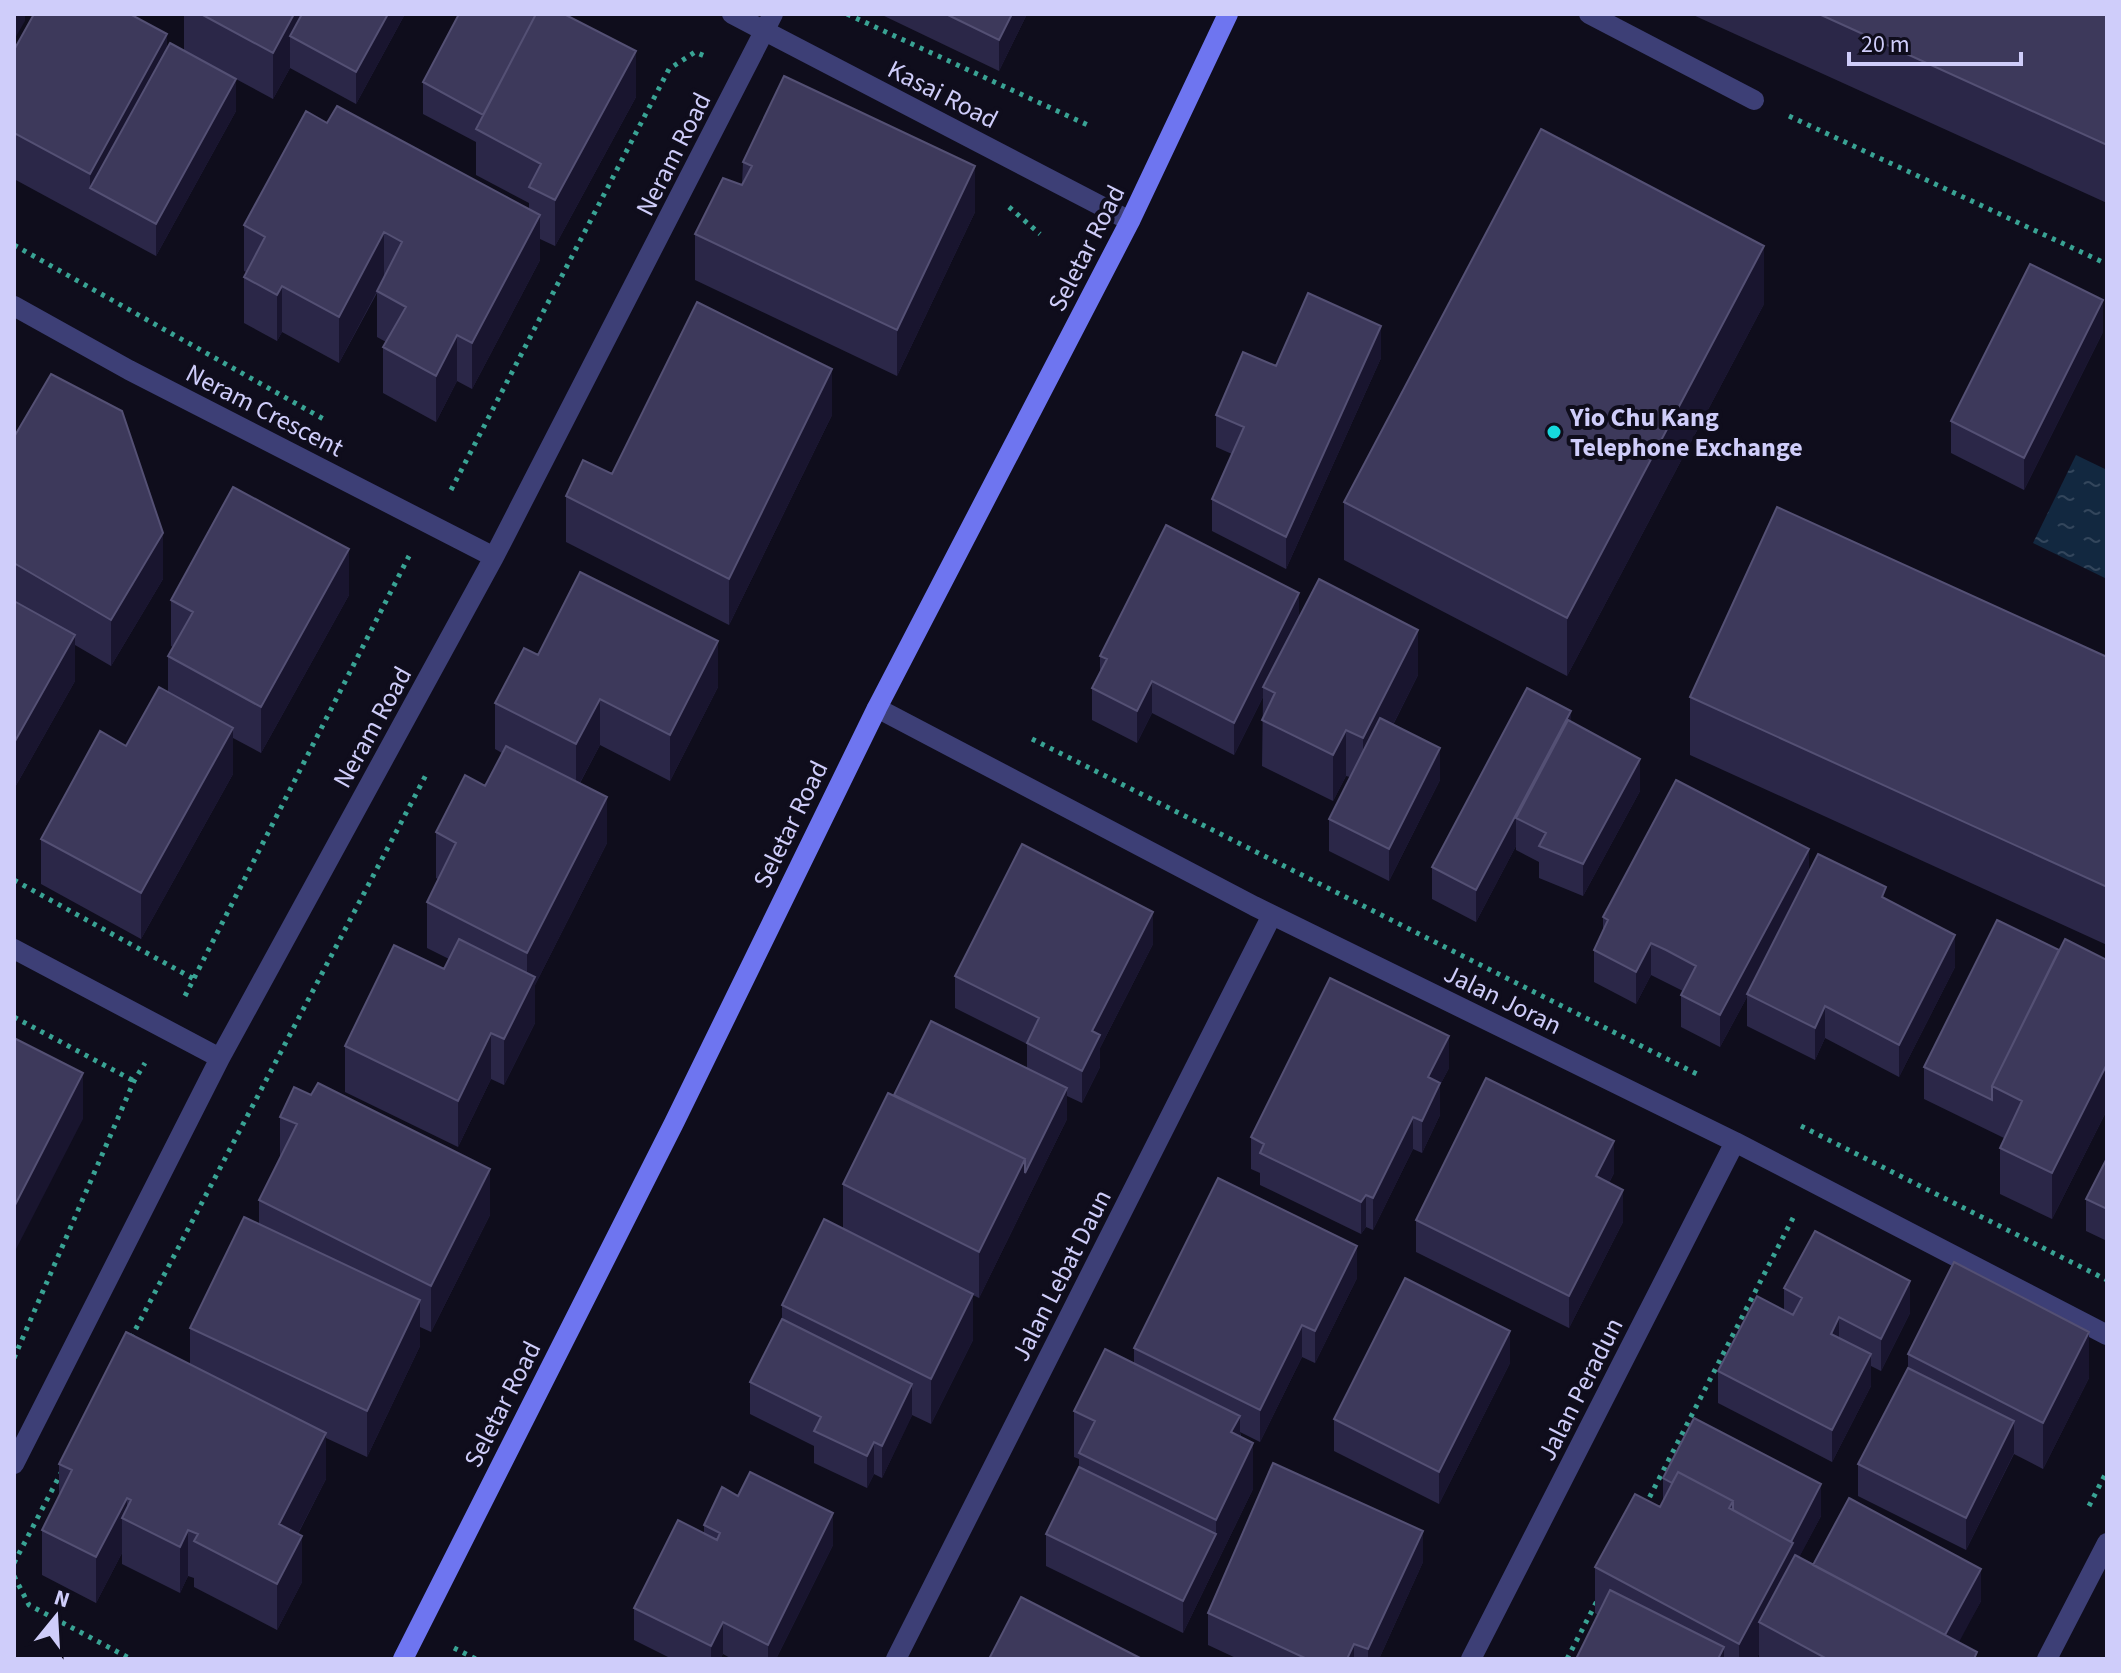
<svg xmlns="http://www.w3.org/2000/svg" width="2121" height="1673" viewBox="0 0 2121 1673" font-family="'Source Sans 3',sans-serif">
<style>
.water{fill:url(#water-ripples)}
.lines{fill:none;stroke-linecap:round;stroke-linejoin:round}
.path{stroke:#39a394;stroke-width:5;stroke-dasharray:4 6;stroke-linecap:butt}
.lane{stroke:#3d3f76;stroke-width:20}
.street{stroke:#3d3f76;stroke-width:20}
.secondary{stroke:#6e75f0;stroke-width:20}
.wall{fill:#2b2748}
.shaded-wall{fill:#19152f}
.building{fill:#3d395b;stroke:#545074;stroke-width:2}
.poi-dot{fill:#16d8dd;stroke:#0f0d1c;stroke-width:3}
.labels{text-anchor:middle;stroke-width:8;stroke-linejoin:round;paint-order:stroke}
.street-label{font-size:26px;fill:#cfcdfa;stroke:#0f0d1c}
.poi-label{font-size:26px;font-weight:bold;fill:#cfcdfa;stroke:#0f0d1c;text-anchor:start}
</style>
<defs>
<pattern id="water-ripples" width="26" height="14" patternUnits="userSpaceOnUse" patternTransform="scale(2)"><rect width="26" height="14" fill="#122840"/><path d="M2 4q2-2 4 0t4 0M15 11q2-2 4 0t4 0" fill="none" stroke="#33465c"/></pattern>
</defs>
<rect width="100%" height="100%" fill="#0f0d1c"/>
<!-- water -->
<path class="water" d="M2076,455L2107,470V579L2033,543Z"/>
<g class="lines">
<!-- path -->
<path class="path" d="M847,14L1092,127
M1789,116L2107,264
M1009,207L1040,234
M14,245L327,421
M451,490L669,69L695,52L707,57
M1032,739L1699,1075
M14,880L194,979
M185,996L409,556
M14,1017L134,1081
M1801,1126L2107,1280
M131,1338L427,773
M14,1358L134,1081L145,1063
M1645,1506L1794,1216
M2089,1506L2107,1471
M14,1563L62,1471
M14,1576L29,1605L131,1659
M454,1648L476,1659
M1567,1659L1597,1601"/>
<!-- lane -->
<path class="lane" d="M1589,14L1754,100"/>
<!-- street -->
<path class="street" d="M732,14L1130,221
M14,306L129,370L494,557
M877,708L1254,906L1735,1142L2107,1335
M14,949L220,1058
M14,1464L220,1058L494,557L773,14
M896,1659L1272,915
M1471,1659L1735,1142
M2047,1659L2107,1543"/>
<!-- secondary -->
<path class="secondary" d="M403,1659L674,1123L877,708L1130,221L1228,14"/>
</g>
<!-- wall -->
<path class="wall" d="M184,14H405L356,104L290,68L273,99L236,79V111L156,256L14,179V50L167,48L184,50Z
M880,14H1027L999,71Z
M1691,14H2107V203Z
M423,82L636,97L555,246L540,239V260L472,389L457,381L436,422L383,393V347L386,342L377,337V293L339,363L282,332L277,341L244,323V277L246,272L244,271V225L327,123L529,209V203L476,175V142L423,114Z
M743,162L975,212L897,376L695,280V234L742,185Z
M1764,304L1567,676L1344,560V502Z
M2103,332L2024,490L1951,453V421Z
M1381,358L1286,569L1212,531V499L1232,454L1216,447V415L1276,366Z
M832,415L729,625L566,542V496L612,474Z
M14,437L163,579L111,666L75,645V681L14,789Z
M349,595L261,753L233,738V774L141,939L41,884V839L126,746L168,692V656L173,647L171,646V600Z
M1299,616L1418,675L1393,725L1440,780L1389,881L1329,851V819L1350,777L1346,776L1333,801L1262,766L1263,697L1234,755L1152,713L1137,743L1092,720V688L1100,672V656Z
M538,655L718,687L670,781L600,745L580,783L607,843L535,985V1023L504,1085L491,1079L458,1147L345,1092V1046L444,969L449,959L427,948V902L438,879L436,878V832L485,786L502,753L495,749V703Z
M2107,657V945L1690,755V697Z
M1571,722L1640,791L1583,896L1539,878V862L1516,850V846L1476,922L1432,899V867Z
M1809,871L1886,900L1955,967L1899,1077L1825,1038L1815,1060L1747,1026V997L1720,1047L1681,1027V995L1683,991L1651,975L1636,1004L1594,982V950L1603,931V917Z
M1153,944L1100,1048V1067L1082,1103L1067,1096V1119L979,1298L973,1295V1340L931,1424L912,1415L882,1478L874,1474L867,1488L814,1463V1446L750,1414V1382L782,1319V1305L843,1229V1184L894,1095L1027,1068V1044L955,1008V976Z
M2059,950L2107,960V1110L2052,1219L2000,1194V1148L2004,1138L1924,1099V1067Z
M1449,1068L1440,1085V1115L1422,1153L1413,1149L1373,1230L1366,1227L1361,1234L1260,1185V1173L1251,1169V1137Z
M280,1117L490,1215L431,1332L420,1327V1346L367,1457L326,1438V1479L298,1534L302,1582L277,1630L194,1587V1578L188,1576L180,1593L122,1564V1553L96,1603L42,1575V1530L59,1496V1464L190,1364V1328L259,1224V1200L280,1158Z
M2107,1158V1241L2086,1231V1199Z
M1614,1173L1609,1183L1623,1222L1569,1328L1416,1252V1220Z
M1357,1278L1315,1363L1302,1357L1260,1442L1240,1432L1253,1489L1183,1633L1046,1566V1534L1079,1467V1459L1074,1457V1411L1134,1363V1348Z
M1784,1288L1910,1313L1881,1371L1871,1366V1386L1832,1462L1718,1403V1371L1784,1310Z
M1908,1354L2089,1378L2043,1469L2014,1454L1966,1550L1858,1496V1464L1908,1368Z
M1510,1363L1439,1504L1334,1451V1419Z
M1663,1478L1821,1516L1799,1557L1813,1565L1981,1601L1958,1642L1977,1659H1759V1654L1756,1659H1576L1598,1615L1595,1613V1567L1660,1507L1663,1502Z
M738,1496L833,1545L776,1659H732L723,1654L720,1659H672L634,1640V1608L704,1533V1525Z
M1423,1562L1379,1659H1238L1208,1645V1613Z"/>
<!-- shaded-wall -->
<path class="shaded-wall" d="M14,14H25V21L14,40Z
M294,14H320L290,36V68L273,99V53Z
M388,14H405L356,104V72Z
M1012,14H1027L999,71V40Z
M167,34V80L90,188V174Z
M636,51V97L555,246V200Z
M236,79V111L156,256V224Z
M975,166V212L897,376V330Z
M540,215V260L472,389V343Z
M384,232V278L339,363V317Z
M1764,246V304L1567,676V618Z
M282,286V332L277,341V295Z
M2103,300V332L2024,490V458Z
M1381,326V358L1286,569V537Z
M457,335V381L436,422V376Z
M832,369V415L729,625V579Z
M163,533V579L111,666V620Z
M349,549V595L261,753V707Z
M1299,593V625L1263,687V697L1234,755V723Z
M1418,630V675L1363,784V738Z
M75,635V681L14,789V743Z
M718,641V687L670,781V735Z
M1152,681V713L1137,743V711Z
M600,699V745L576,790V744Z
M1571,711V743L1516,818V846L1476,922V890Z
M233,728V774L141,939V893Z
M1346,730V776L1333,801V755Z
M1440,748V780L1389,881V849Z
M1640,759V791L1583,896V864Z
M607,797V843L535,985V1023L504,1085V1039L527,992V953Z
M1809,849V881L1747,994V997L1720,1047V1015Z
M1153,912V944L1100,1048V1067L1082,1103V1071L1092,1031Z
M1955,935V967L1899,1077V1045Z
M1651,943V975L1636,1004V972Z
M1825,1006V1038L1815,1060V1028Z
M491,1033V1079L458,1147V1101Z
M1449,1036V1068L1440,1085V1115L1422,1153V1121L1428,1077Z
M2107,1064V1110L2052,1219V1173Z
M83,1073V1119L14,1253V1207Z
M1067,1088V1119L979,1298V1252L1025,1159Z
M1413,1117V1149L1373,1230V1198Z
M1614,1141V1173L1596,1208V1176Z
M490,1169V1215L431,1332V1286Z
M1623,1190V1222L1569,1328V1296Z
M1366,1195V1227L1361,1234V1202Z
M1357,1246V1278L1315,1363V1331Z
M1910,1281V1313L1881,1371V1339Z
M973,1294V1340L931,1424V1379Z
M420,1300V1346L367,1457V1411Z
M1839,1317V1349L1831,1334Z
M1302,1325V1357L1260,1442V1410Z
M1510,1331V1363L1439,1504V1472Z
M2089,1332V1378L2043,1469V1423Z
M1871,1354V1386L1832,1462V1430Z
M912,1384V1416L882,1478V1446Z
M1240,1416V1462L1231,1432Z
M2014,1421V1453L1966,1550V1518Z
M326,1433V1479L279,1570V1524Z
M874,1442V1474L867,1488V1456Z
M1253,1443V1489L1183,1633V1601L1216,1534V1520Z
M1821,1484V1516L1793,1569L1759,1622V1654L1756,1659H1739V1644Z
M127,1498V1521L122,1518V1553L96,1603V1557Z
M833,1513V1545L776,1659H768V1645Z
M188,1530V1576L180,1593V1547Z
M1423,1531V1562L1379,1659H1368V1649Z
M302,1536V1582L277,1630V1584Z
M1981,1569V1601L1950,1659L1939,1646Z
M723,1622V1654L720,1659H711V1646Z
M1354,1644V1659H1347Z
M1724,1647V1659H1718Z"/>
<!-- building -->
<path class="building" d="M34,14H130L167,34L90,174L14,133V50Z
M201,14H294L273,53Z
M302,14H388L356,72L290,36Z
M459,14H536L483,115L423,82Z
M536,14H564L636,51L555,200L529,187L541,164L476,129Z
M946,14H1012L999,40Z
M1819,14H2107V145Z
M170,43L236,79L156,224L90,188Z
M784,76L975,166L897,330L695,234L723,178L742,185L752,166L743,162Z
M337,106L540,215L472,343L457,335L436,376L383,347L406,307L377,291L402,242L384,232L339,317L282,286L277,295L244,277L265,237L244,225L306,111L327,123Z
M1541,129L1764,246L1567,618L1344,502Z
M2030,264L2103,300L2024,458L1951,421Z
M1308,293L1381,326L1286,537L1212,499L1244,427L1216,415L1243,352L1276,366Z
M697,302L832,369L729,579L566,496L583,460L612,474Z
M51,374L122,411L163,533L111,620L14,563V437Z
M233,487L349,549L261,707L168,656L193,612L171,600Z
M1777,507L2107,657V887L1690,697Z
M1166,525L1299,593L1234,723L1152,681L1137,711L1092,688L1107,659L1100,656Z
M580,572L718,641L670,735L600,699L576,744L495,703L524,648L538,655Z
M1319,579L1418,630L1363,738L1346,730L1333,755L1262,720L1275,693L1263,687Z
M14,601L75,635L14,743Z
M159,687L233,728L141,893L41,839L100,731L126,746Z
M1527,688L1571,711L1476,890L1432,867Z
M1380,718L1440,748L1389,849L1329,819Z
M1568,720L1640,759L1583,864L1539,846L1546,833L1516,818Z
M506,746L607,797L527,953L427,902L456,843L436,832L465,775L485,786Z
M1676,780L1809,849L1720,1015L1681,995L1696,966L1666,950L1651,943L1636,972L1594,950L1608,920L1603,917Z
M1022,844L1153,912L1092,1031L1100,1035L1082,1071L1027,1043L1039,1018L955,976Z
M1818,854L1886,887L1882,897L1955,935L1899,1045L1825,1006L1815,1028L1747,994Z
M1997,920L2059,950L1992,1086V1100L1924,1067Z
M459,939L535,977L504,1039L491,1033L458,1101L345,1046L394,945L444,969Z
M2065,939L2107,960V1064L2052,1173L2000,1148L2022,1101L1992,1086Z
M1330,978L1449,1036L1428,1077L1440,1083L1422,1121L1413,1117L1373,1198L1366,1195L1361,1202L1260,1153L1264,1144L1251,1137Z
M931,1021L1067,1088L1025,1173V1159L894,1095Z
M14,1038L83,1073L14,1207Z
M1486,1078L1614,1141L1596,1176L1623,1190L1569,1296L1416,1220Z
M318,1083L490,1169L431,1286L259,1200L297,1124L280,1117L294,1087L311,1095Z
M888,1093L1025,1159L979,1252L843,1184Z
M2107,1158V1209L2086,1199Z
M1218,1178L1357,1246L1315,1331L1302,1325L1260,1410L1134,1348Z
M244,1217L420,1300L367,1411L190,1328Z
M824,1219L973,1294L931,1379L782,1305Z
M1815,1231L1910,1281L1881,1339L1839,1317L1831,1334L1871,1354L1832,1430L1718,1371L1757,1296L1793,1315L1802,1298L1784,1288Z
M1954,1262L2089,1332L2043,1423L1908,1354Z
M1405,1278L1510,1331L1439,1472L1334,1419Z
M782,1319L912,1384L882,1446L874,1442L867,1456L814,1431L821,1417L750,1382Z
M126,1332L326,1433L279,1524L302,1536L277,1584L194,1541L198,1534L188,1530L180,1547L122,1518L131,1500L127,1498L96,1557L42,1530L72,1470L59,1464Z
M1105,1349L1240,1416L1231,1432L1253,1443L1216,1520L1079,1453L1095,1421L1074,1411Z
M1908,1368L2014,1421L1966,1518L1858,1464Z
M1694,1418L1821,1484L1791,1542L1733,1510V1501L1678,1472L1672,1483L1663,1478Z
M1273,1463L1423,1531L1368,1649L1354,1644L1347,1659H1307L1208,1613Z
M1079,1467L1216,1534L1183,1601L1046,1534Z
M750,1472L833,1513L768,1645L723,1622L711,1646L634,1608L678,1520L717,1540L720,1533L704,1525L722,1487L738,1496Z
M1678,1472L1733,1501L1729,1508L1793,1543L1739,1644L1595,1567L1635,1494L1660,1507Z
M1849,1498L1981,1569L1945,1635L1813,1565Z
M1795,1555L1977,1652L1974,1659H1827L1759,1622Z
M1610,1590L1724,1647L1718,1659H1576Z
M1021,1597L1142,1659H989Z"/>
<!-- markers -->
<circle class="poi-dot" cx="1554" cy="432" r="8"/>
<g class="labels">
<!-- street labels -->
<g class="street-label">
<text transform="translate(943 94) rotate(27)" y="9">Kasai Road</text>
<text transform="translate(673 154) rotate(-63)" y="9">Neram Road</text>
<text transform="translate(1086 248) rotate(-63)" y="9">Seletar Road</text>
<text transform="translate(265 410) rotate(27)" y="9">Neram Crescent</text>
<text transform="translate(372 727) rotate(-61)" y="9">Neram Road</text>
<text transform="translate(790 824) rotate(-64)" y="9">Seletar Road</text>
<text transform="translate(1503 999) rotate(26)" y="9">Jalan Joran</text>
<text transform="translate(1061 1275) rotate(-63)" y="9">Jalan Lebat Daun</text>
<text transform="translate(1580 1389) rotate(-63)" y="9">Jalan Peradun</text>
<text transform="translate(502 1404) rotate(-63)" y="9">Seletar Road</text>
</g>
<!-- poi labels -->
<g class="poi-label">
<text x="1570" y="426">Yio Chu Kang<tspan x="1570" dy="30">Telephone Exchange</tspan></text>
</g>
</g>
<!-- border -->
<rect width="2121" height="1673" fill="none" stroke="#cfcdfa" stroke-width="32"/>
<!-- north arrow -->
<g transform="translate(56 1617) rotate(18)" stroke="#0f0d1c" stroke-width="6" paint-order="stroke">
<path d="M0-6L14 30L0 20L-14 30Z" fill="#cfcdfa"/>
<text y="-12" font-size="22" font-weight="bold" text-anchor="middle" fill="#cfcdfa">N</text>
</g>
<!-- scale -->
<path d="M1849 52v12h172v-12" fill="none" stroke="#cfcdfa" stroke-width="4"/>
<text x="1861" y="52" font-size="24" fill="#cfcdfa" stroke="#0f0d1c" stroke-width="6" paint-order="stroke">20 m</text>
</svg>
